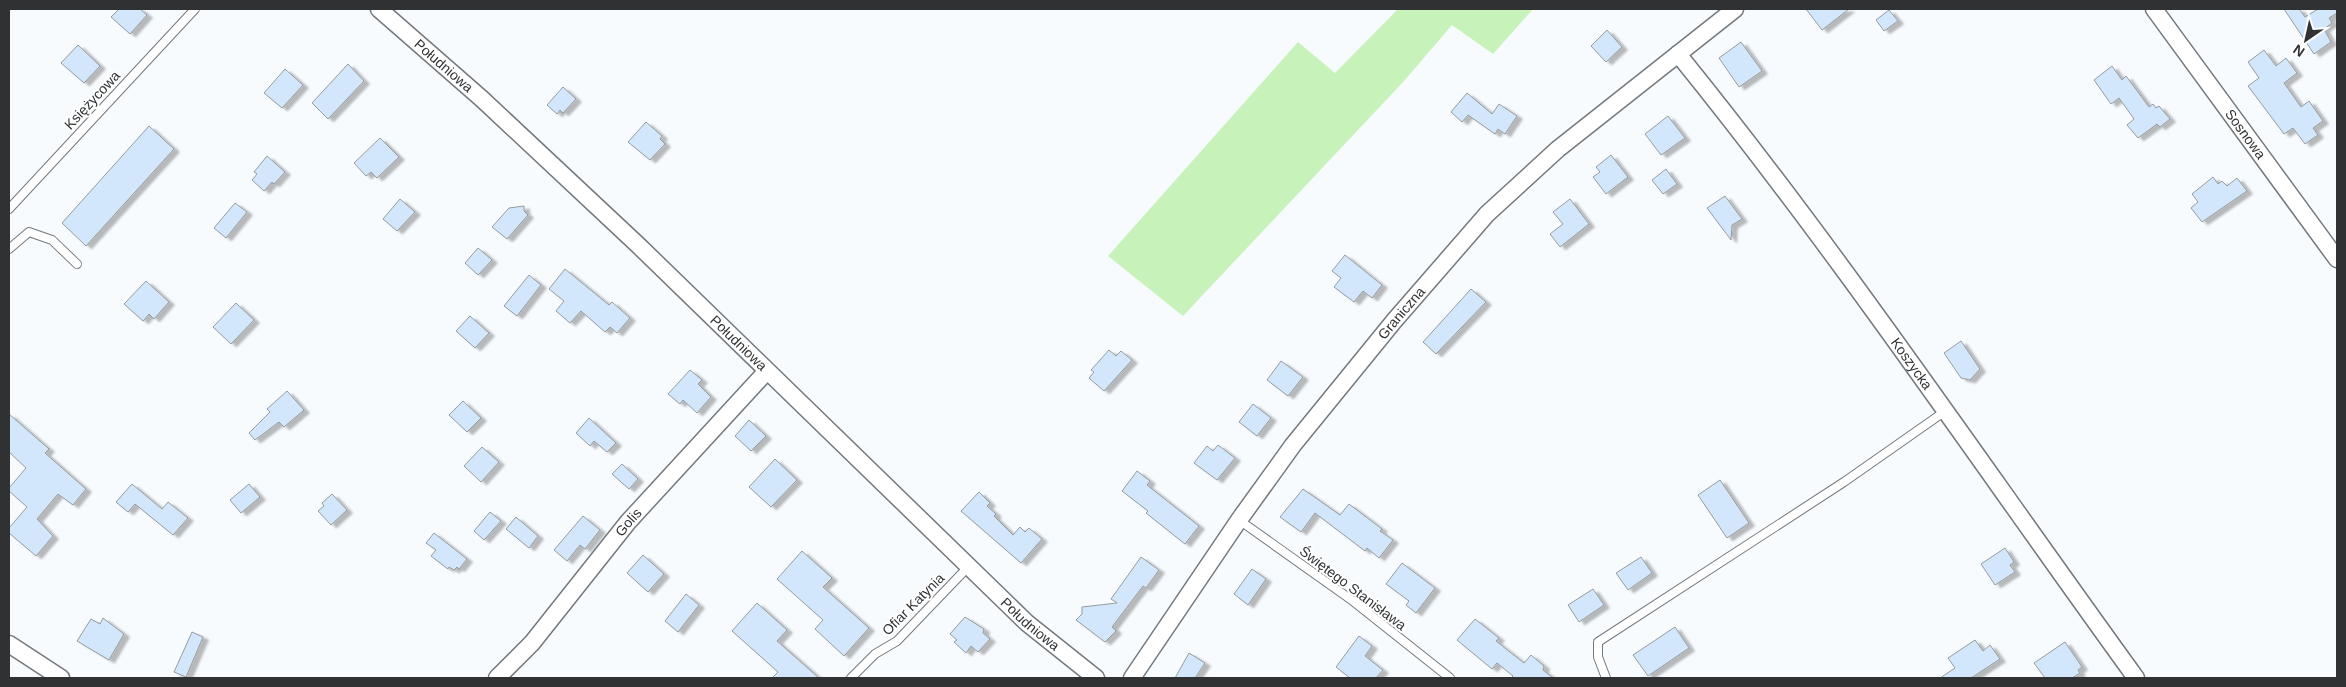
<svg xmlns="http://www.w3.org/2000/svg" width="2346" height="687" viewBox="0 0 2346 687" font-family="Helvetica,sans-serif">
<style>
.green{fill:#c7f2ba}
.building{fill:#d2e7fb;stroke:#969b9f;filter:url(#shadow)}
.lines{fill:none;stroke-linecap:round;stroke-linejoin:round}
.lane-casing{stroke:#74797d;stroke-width:10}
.street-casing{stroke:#74797d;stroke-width:19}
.lane{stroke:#fff;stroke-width:8}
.street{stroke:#fff;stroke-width:16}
.labels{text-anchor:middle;stroke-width:4;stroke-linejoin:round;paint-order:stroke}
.street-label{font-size:14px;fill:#2f3133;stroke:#fff}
</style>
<defs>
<filter id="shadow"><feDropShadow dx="5.5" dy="3" stdDeviation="1" flood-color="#0004"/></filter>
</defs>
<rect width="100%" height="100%" fill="#f8fbfe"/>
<!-- green -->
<path class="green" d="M1398,9H1533L1493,54L1452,25L1404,81L1183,316L1108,256L1298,42L1335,73Z"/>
<!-- building -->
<path class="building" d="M119,9H140L147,15L130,34L111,17Z
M1806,9H1849L1822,30Z
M2284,9H2299L2305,17L2318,9H2337V13L2329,18L2332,23L2324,29L2331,42L2314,54Z
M1889,10L1898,21L1884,31L1876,20Z
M1607,30L1622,47L1606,62L1591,46Z
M1741,42L1762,71L1739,87L1719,58Z
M78,45L100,66L84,83L61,63Z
M2264,50L2276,66L2286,58L2297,73L2284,83L2301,107L2309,101L2323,121L2313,128L2318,135L2305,144L2293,128L2284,134L2248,86L2259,78L2248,62Z
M348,64L364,81L328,119L312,103Z
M2112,66L2122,80L2126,76L2149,107L2153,104L2156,108L2159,106L2170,119L2160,127L2157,124L2138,138L2127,125L2134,119L2119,98L2111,104L2094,80Z
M285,69L303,85L282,108L264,93Z
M563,87L576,99L563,113L560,110L557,114L547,105Z
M1467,93L1492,114L1499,104L1517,116L1505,134L1498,129L1495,134L1468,115L1462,122L1451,112Z
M1668,116L1685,138L1661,155L1645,134Z
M646,122L662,136L660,139L665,144L650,160L628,142Z
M149,126L174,149L86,246L62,223Z
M380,138L399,157L377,178L371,172L366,176L354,163Z
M1611,155L1628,177L1606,194L1593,177L1600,172L1596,167Z
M267,156L285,172L274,184L272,182L264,191L252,180L257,174L254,172Z
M1666,169L1677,184L1663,194L1652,180Z
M2213,177L2218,184L2222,181L2227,186L2237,178L2247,191L2202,222L2191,208L2198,202L2192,194Z
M1725,196L1742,219L1732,225L1731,240L1707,208Z
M400,199L415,212L397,231L383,219Z
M1570,199L1589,224L1560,247L1550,234L1563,224L1553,212Z
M235,203L247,212L226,238L214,228Z
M524,206V211L528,215L507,239L492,227L509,208Z
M478,248L492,260L478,275L465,263Z
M1345,255L1382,285L1372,298L1363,291L1354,302L1334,287L1341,278L1332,271Z
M565,269L609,305L612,302L630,318L617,333L610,327L605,332L581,311L570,323L556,311L564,301L549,289Z
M529,275L541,285L517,316L504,306Z
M146,281L169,302L154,319L149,314L143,321L124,304Z
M1471,289L1486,302L1436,354L1423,342Z
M236,303L254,320L231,344L213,327Z
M470,316L489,333L475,348L456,331Z
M1961,341L1980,369L1970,380L1961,378L1944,353Z
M1109,350L1116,356L1121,351L1132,360L1104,391L1089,378L1094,372L1091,370Z
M1281,361L1303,377L1288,396L1267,380Z
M690,370L702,380L698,384L711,397L697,413L683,400L680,404L668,394Z
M287,391L304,410L284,427L279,422L255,440L249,433L270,412L267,409Z
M463,401L481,418L467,432L449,415Z
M1253,404L1271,418L1257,436L1239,422Z
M9,414L49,449L45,453L86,489L73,505L58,494L37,519L53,536L36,556L9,533V528L27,507L9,491V488L26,468L9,452Z
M589,418L616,443L607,452L594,441L590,446L576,433Z
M749,420L766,436L751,451L735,436Z
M1218,445L1235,458L1217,480L1194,463L1207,446L1213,451Z
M482,447L499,462L481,482L464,466Z
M775,459L797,480L771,507L749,487Z
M622,464L638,479L629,489L612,474Z
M1137,471L1150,481L1147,485L1199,526L1185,544L1146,513L1148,511L1122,491Z
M1720,480L1749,523L1727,538L1698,495Z
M132,484L162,509L168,502L188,518L173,535L135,504L128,512L116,502Z
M249,484L260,497L241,513L230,500Z
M1303,489L1340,515L1349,504L1382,529L1380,531L1393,540L1379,558L1367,548L1365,551L1315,513L1301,532L1280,517Z
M979,492L990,503L987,506L996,514L994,516L1013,535L1020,527L1025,532L1029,528L1042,539L1021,563L961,511Z
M332,494L347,510L331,525L318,511L324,506L322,503Z
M490,512L501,521L484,540L474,531Z
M583,516L600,530L585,549L580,545L567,561L554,550Z
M516,517L538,536L529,548L506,529Z
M434,533L467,559L459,569L457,567L454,570L449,567L448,569L431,556L436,550L426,543Z
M2005,548L2014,562L2010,565L2015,572L1995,585L1981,564Z
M802,551L832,578L823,587L869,628L844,656L815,629L823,620L777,579Z
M643,555L664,574L648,592L627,573Z
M1141,557L1159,570L1146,588L1143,586L1112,627L1116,631L1105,642L1076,620L1082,614V607L1117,603L1111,599Z
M1641,557L1652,573L1628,590L1616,573Z
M1402,563L1435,588L1416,613L1406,605L1409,601L1386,584Z
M1252,569L1266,579L1248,605L1234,594Z
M1593,589L1604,605L1579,622L1568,605Z
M686,594L699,605L678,632L665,621Z
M757,603L787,630L777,641L819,678H772L778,672L732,631Z
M965,617L984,629L983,633L990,639L978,652L971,646L966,653L954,642L957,640L950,634Z
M103,618L124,634L109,660L77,641L91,619L100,624Z
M1475,619L1499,638L1496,641L1524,663L1531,655L1544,666L1543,670L1553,678H1511L1513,676L1497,663L1492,669L1457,640Z
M1675,627L1689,648L1648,676L1633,655Z
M192,632L203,637L186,677L174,672Z
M1359,636L1372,646L1365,656L1383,670L1376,678H1350L1336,667Z
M1975,640L1983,651L1990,645L2000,659L1971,678H1940L1955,668L1948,658Z
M2065,642L2082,667L2078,670L2080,673L2072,678H2045L2034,663Z
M1189,653L1205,663L1195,678H1175Z"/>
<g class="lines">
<!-- lane casing -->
<g class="lane-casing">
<path id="lane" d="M9,209L195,9
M9,249L29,232L52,240L77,264
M1239,520L1353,601L1450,678
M851,678L875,654L897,641L969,566
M1606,678L1598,657V642L1844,482L1944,412"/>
</g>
<!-- street casing -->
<g class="street-casing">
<g id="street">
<path id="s1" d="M379,9L482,99L638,245L1027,623L1096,678"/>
<path id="s2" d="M2154,9L2337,259"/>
<path id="s3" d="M1678,54C1841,255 1985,470 2136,678"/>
<path d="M9,644L61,678"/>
<path id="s4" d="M497,678L532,643L628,522L766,372"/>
<path id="s5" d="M1132,678L1239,520L1293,445L1394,321L1487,214L1558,149L1735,9"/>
</g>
</g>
<!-- lane -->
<use href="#lane" class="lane"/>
<!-- street -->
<use href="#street" class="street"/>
</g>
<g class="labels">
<!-- street labels -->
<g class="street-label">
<text dy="5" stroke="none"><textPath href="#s1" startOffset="86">Południowa</textPath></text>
<text transform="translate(92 100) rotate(-47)" y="5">Księżycowa</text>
<text dy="5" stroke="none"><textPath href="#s2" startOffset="155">Sosnowa</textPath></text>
<text dy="5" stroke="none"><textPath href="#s5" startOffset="454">Graniczna</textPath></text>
<text dy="5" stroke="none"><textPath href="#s1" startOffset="491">Południowa</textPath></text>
<text dy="5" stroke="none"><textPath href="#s3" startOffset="388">Koszycka</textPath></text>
<text dy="5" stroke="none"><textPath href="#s4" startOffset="204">Golis</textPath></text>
<text transform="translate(1353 588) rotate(37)" y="5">Świętego Stanisława</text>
<text transform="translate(913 604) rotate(-45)" y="5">Ofiar Katynia</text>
<text dy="5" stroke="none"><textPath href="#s1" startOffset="896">Południowa</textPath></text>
</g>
</g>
<!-- border -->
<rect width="2346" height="687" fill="none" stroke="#2f3133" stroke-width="20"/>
<!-- north arrow -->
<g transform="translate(2306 40) rotate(214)" stroke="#ffffff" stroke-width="4" paint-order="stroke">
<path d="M0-4L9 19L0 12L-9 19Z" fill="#2f3133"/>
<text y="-8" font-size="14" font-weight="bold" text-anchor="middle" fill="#2f3133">N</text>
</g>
</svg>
